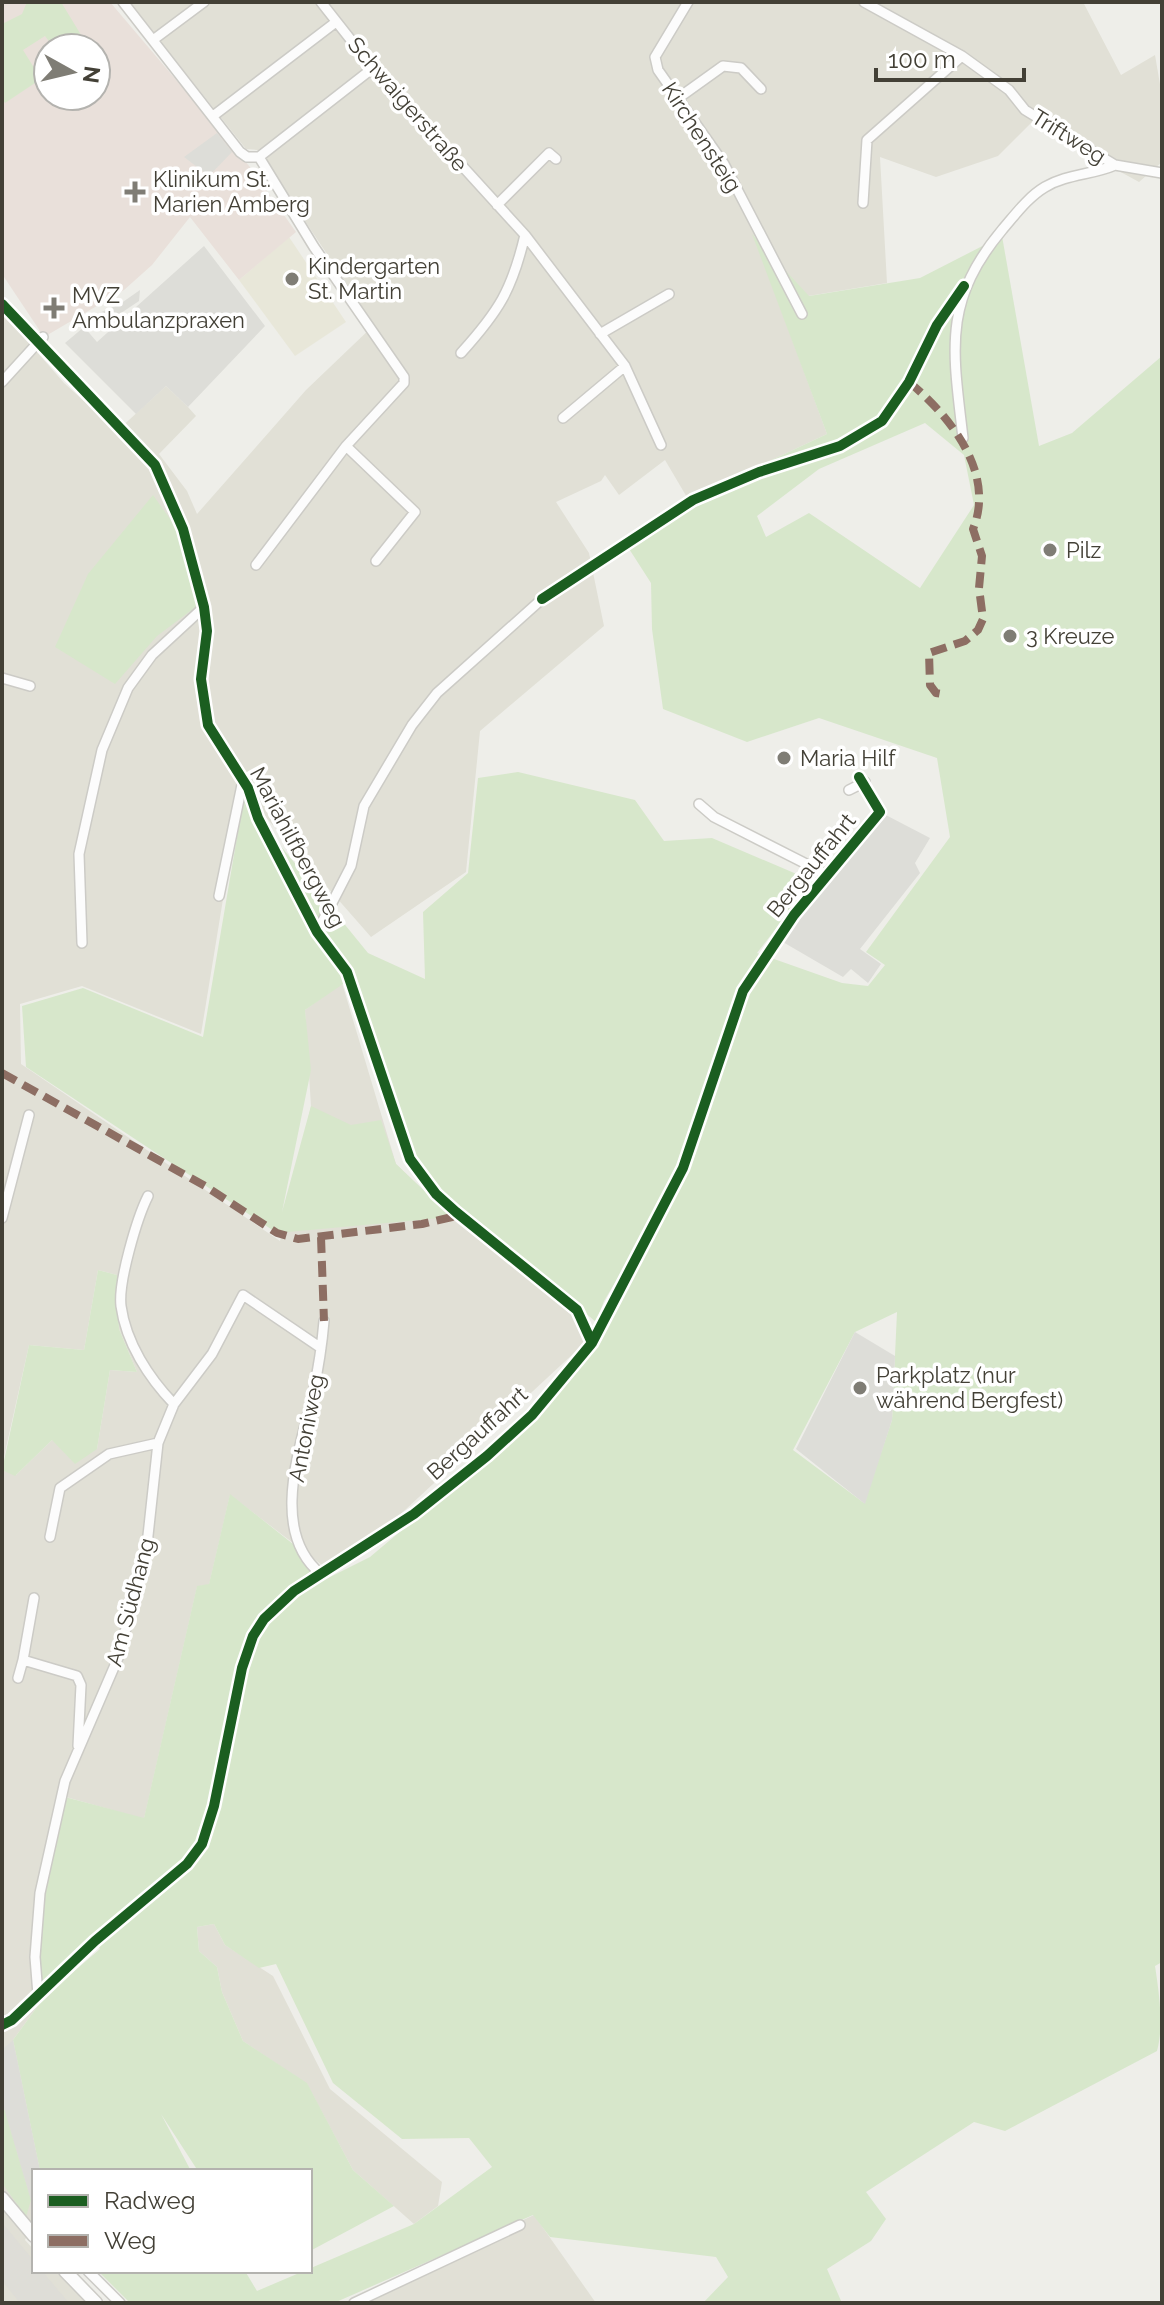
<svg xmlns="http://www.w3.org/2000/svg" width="1164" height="2305" viewBox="0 0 1164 2305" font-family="Raleway,sans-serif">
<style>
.residential{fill:#e1e0d6}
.industrial{fill:#deddd7}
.education{fill:#e8e7d9}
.medical{fill:#e9e0da;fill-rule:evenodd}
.green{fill:#d7e7cb;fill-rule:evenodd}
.parking{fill:#ddddd8}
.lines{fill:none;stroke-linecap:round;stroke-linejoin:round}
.minor-casing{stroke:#cccbc6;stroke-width:12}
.tertiary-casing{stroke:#cccbc6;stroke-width:15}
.minor{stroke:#fcfcfc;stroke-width:9}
.tertiary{stroke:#fcfcfc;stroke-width:12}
.quiet{stroke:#8d6e63;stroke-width:8;stroke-dasharray:16 8;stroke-linecap:butt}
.cycleway-casing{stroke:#fff;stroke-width:15}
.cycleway{stroke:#1b5e20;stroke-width:10}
.poi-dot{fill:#7f7d75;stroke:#fff;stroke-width:3}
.labels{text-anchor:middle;stroke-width:7;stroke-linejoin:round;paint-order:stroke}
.street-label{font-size:22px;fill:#434036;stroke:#fff}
.poi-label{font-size:22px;fill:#434036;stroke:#fff;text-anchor:start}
</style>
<rect width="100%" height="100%" fill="#eeeee9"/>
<!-- residential -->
<path class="residential" d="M129,2H1083L1121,75L1155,55L1162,96V162L1139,182L1031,123L998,156L936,177L880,157L887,283L808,296L754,236L827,434L688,499L665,460L619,495L605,475L601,481L556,502L589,553L604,626L480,731L466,872L371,937L241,789L201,1034L82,986L20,1004L21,1064L280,1241L311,1106L305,1010L342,983L396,1164L457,1223L573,1313L588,1340L376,1537L322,1565L230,1495L209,1585L197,1587L144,1819L66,1797L41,1985L45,1996L13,2040L40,2171H34V2221L25,2240L34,2250V2271H55L86,2303H2V1470L16,1475L52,1440L97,1449L110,1370L137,1372L119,1329L117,1275L98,1270L84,1350L29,1345L2,1466V312L64,383L117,431L166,386L188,407L196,416L159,454L187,491L197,514L306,390L374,325L258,150L246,149Z
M214,1924L225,1945L273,1976L330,2089L442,2182L438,2206L414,2224L353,2170L307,2084L243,2041L222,1992L217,1967L199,1951L197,1927Z
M534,2215L596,2303H347Z"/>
<!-- industrial -->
<path class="industrial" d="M4,2225L34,2261V2271H42L69,2303H20L4,2283L2,2272Z"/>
<!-- education -->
<path class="education" d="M289,237L346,322L295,356L239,280Z"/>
<!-- medical -->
<path class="medical" d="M2,2H110L250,167L296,232L239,280L190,217L152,265L124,290L44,337L2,274ZM48,48H96V96H48Z"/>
<!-- green -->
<path class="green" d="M27,2H61L89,48H54L45,36L23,50L41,79L5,103L2,98V24L22,14Z
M752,234L809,296L920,278L1002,236L1039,446L1072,433L1162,356V1962L1155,1966C1159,1992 1164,2026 1157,2051L1005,2131L974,2122L866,2192L886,2219L871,2241L827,2269L842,2303H703L728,2277L716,2257L550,2237L533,2215L334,2303H130L98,2271H245L257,2291L414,2224L492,2167L469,2138L402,2139L333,2083L276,1964L259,1968L225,1945L214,1924L197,1927L199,1951L217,1967L222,1992L243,2041L307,2083L353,2170L394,2206L310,2251V2171H198L161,2114L191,2171H40L13,2040L45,1996L100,1949L95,1941L185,1865L133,1902L41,1985C33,1922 52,1858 65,1797L144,1818L197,1586L209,1584L230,1494L293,1544L326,1579L370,1557L530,1422L599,1343L674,1184L604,1301L596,1322L408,1164L346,982L305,1010L311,1070L282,1212L311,1106L351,1125L381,1120L396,1164L452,1217L277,1233L26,1067L22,1006L83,988L203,1037L244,796L258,818L368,953L425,979L423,912L468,873L478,778L518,772L635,800L664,841L712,838L813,881L757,953L842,983L868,986L885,965L866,952L950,837L937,758L819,718L747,742L663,709L652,629L651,583L624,541L688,499L827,434ZM925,423L964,455L974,505L920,588L809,513L766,537L757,516L819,469ZM897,1312L892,1420L864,1503L793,1450L855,1332Z
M153,495L175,526L197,606L157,636L115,684L55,647L88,574Z
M98,1270L117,1275L119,1329L137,1372L110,1370L97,1449L75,1464L52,1440L15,1476L2,1470L29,1345L84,1350Z
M2,2101L31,2200L26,2217L2,2183Z"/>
<!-- parking -->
<path class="parking" d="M217,133L232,152L209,176L184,157Z
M204,246L265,326L188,407L166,386L136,414L65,343L84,327L97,342Z
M140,290L139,301L121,313L84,327L85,319L120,304Z
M880,812L930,838L915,863L920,873L860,949L881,964L868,983L851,969L843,977L776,938Z
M855,1332L895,1356L892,1420L865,1504L796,1449Z
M13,2040L40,2171H34V2200H31L2,2101V2050Z"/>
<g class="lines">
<!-- minor casing -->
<g class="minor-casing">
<path id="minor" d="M123,2L240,152L247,157H259
M321,2L373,68L525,235C512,290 499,311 461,353
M688,2L655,57L658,70L724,164L802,314
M864,2L962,56L1009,90L1025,110L1115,165L1162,173
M153,40L204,2
M677,99L723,66L741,68L761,89
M213,116L336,22
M259,157L373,68
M863,203L867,140L962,56
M497,205L549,153L556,159
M525,235L625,366L661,445
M2,304L155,465L183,529L204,607L207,631L201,679L208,725L248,788L258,818L317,932L347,972L410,1159L436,1194L456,1212L577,1310L592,1343
M600,334L669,294
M2,382L43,337
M563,418L625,366
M963,438C953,351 942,302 1002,230C1015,215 1028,197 1045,187C1067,174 1092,175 1115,165
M346,446L415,512L376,561
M256,565L346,446L404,383V377L314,247L259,157
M2,678L30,686
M849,790L865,782
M699,804L714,817L826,874
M219,896L243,780
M317,932L351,866L364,806L412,725L437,693L542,599
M82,943L79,854L102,750L128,688L152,655L204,607
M148,1196C137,1218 118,1282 121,1306C126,1343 149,1378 174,1404
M2,1218L29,1115
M50,1537L60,1488L109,1454L158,1443
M321,1574C269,1532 300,1448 313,1394C318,1370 322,1345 324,1321
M34,1598L23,1660L77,1676L81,1685L78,1746
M18,1678L23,1660
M38,1995L35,1957L40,1893L65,1781L118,1658L146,1554L158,1443L174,1404L212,1354L243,1295L321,1348
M2,2025L12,2020L95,1941L187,1864L202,1844L214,1806L242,1668L253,1636L264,1619L294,1591L414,1514L487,1456L532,1415L592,1343L683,1168L743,991L794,915L880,812L859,777
M88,2271L120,2303
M354,2303L520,2225"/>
</g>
<!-- tertiary casing -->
<g class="tertiary-casing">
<path id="tertiary" d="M2,2198L34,2236
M65,2271L96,2303"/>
</g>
<!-- minor -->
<use href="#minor" class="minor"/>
<!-- tertiary -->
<use href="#tertiary" class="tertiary"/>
<!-- quiet -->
<path class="quiet" d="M909,382C950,416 996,473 973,529L982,556L979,588L983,619L978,630L965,641L929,653L930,685L936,693L947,695
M1160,784H1162
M2,1073L205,1186L277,1233L298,1239L422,1224L452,1217L456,1212
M321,1237L324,1321"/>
<!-- cycleway casing -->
<g class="cycleway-casing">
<path id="cycleway" d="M2,304L155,465L183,529L204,607L207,631L201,679L208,725L248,788L258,818L317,932L347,972L410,1159L436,1194L456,1212L577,1310L592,1343
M542,599L693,500L759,472L840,446L882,421L909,382L937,325L964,286
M2,2025L12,2020L95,1941L187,1864L202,1844L214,1806L242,1668L253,1636L264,1619L294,1591L414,1514L487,1456L532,1415L592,1343L683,1168L743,991L794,915L880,812L859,777"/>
</g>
<!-- cycleway -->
<use href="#cycleway" class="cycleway"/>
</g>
<!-- markers -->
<g class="poi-dot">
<path d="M131 180h8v8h8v8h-8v8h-8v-8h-8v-8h8z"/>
<circle cx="292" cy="279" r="8"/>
<path d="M50 296h8v8h8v8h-8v8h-8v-8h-8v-8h8z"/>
<circle cx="1050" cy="550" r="8"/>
<circle cx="1010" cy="636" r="8"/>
<circle cx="784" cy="758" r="8"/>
<circle cx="860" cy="1388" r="8"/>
</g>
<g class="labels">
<!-- street labels -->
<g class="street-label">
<text transform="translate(408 104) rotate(49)" y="8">Schwaigerstraße</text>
<text transform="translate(1069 136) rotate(32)" y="8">Triftweg</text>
<text transform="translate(702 137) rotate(57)" y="8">Kirchensteig</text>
<text transform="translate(298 847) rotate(62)" y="8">Mariahilfbergweg</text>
<text transform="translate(811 865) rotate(-51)" y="8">Bergauffahrt</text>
<text transform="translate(306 1428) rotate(-79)" y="8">Antoniweg</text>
<text transform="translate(477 1433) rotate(-42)" y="8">Bergauffahrt</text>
<text transform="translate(130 1602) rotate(-75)" y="8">Am Südhang</text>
</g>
<!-- poi labels -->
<g class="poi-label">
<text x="153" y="187">Klinikum St.<tspan x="153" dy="25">Marien Amberg</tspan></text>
<text x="308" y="274">Kindergarten<tspan x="308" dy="25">St. Martin</tspan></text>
<text x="72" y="303">MVZ<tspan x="72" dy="25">Ambulanzpraxen</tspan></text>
<text x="1066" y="558">Pilz</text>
<text x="1026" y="644">3 Kreuze</text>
<text x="800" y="766">Maria Hilf</text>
<text x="876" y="1383">Parkplatz (nur<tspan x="876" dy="25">während Bergfest)</tspan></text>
</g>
</g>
<!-- border -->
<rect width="1164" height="2305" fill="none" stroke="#434036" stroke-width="8"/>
<!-- legend -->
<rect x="32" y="2169" width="280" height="104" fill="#ffffff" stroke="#b4b3af" stroke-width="2"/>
<rect x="48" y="2195" width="40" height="12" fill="#1b5e20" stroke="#b4b3af" stroke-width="2"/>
<text x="104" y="2209" font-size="24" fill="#434036">Radweg</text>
<rect x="48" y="2235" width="40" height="12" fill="#8d6e63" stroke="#b4b3af" stroke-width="2"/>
<text x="104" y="2249" font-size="24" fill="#434036">Weg</text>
<!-- north arrow -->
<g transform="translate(72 72) rotate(98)"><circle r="38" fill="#ffffff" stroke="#b4b3af" stroke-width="2"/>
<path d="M0-6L14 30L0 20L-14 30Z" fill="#7f7d75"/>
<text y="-12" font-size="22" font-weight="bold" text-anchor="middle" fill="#434036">N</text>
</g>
<!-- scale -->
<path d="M876 68v12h148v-12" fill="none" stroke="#434036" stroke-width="4"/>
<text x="888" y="68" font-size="24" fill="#434036" stroke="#ffffff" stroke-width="6" paint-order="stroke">100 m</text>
</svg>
